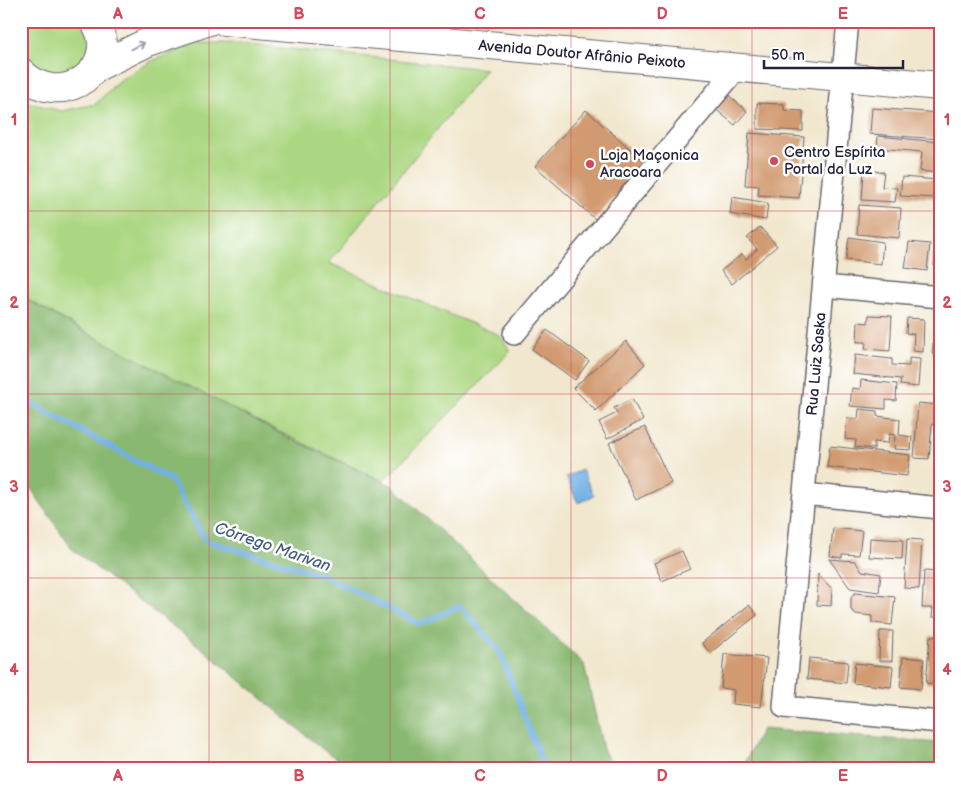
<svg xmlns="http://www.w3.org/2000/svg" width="961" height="789" viewBox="0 0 961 789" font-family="'Balsamiq Sans',sans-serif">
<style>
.green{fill:#acd782;stroke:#677c5e}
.forest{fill:#89b870;stroke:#566d56}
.water{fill:#72b0e5;stroke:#4a6990}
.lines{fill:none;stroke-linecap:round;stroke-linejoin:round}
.stream{stroke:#72b0e5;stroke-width:5.5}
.building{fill:#d19a6f}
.street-casing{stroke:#6a676e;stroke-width:24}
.secondary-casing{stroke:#6a676e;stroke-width:30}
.street{stroke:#fff;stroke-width:21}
.secondary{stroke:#fff;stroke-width:28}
.oneway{stroke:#9c9ca7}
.grid{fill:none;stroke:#d1495b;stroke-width:1;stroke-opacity:0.55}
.poi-dot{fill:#d1495b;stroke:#fff;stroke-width:2}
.labels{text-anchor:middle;stroke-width:5;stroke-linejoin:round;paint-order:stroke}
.street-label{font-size:15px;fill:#22223b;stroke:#fff}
.poi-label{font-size:15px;fill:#22223b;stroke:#fff;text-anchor:start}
.water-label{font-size:16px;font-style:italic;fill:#425b7f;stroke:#fff}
.neatline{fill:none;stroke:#d1495b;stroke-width:2}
.grid-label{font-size:16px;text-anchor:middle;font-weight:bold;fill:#d1495b}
</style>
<rect width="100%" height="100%" fill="#fff"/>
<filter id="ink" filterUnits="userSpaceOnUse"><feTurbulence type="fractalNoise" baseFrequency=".02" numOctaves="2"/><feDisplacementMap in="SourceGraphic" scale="10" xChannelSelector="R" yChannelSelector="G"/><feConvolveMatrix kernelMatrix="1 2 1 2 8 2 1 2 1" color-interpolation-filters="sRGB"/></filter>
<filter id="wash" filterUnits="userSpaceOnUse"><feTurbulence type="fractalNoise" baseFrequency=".0096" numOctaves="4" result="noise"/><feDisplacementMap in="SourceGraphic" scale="20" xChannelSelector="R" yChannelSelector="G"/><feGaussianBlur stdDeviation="1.12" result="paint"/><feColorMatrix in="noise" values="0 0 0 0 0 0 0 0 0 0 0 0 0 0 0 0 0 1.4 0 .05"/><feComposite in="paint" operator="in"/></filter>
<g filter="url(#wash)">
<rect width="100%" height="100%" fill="#f1e7ce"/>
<!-- green -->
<path class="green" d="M32,21H81C91,35 94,61 76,71C71,74 63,76 57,78L29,64C22,49 20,34 32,21Z
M194,43H230L486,69L329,263L499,335L511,351L383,481C260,424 139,363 21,296V101L62,111L96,104L117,82L150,62Z"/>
<!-- forest -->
<path class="forest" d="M21,296L72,325L287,437L391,485L584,664L603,749L613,768H352L325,751L199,646L73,550L21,474Z
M762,729L940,743V768H742Z"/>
<!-- water -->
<path class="water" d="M582,470L594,496L578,503L566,477Z"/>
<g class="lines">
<!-- stream -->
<path class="stream" d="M21,398L171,480L206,541L322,575L420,624L460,606L500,652L544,768"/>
</g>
<g id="blocks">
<!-- building -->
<path class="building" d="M726,93L747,111L735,125L714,108Z
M757,103L784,104V110L803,111V131L757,129Z
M872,108L940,113V139L870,134Z
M586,110L646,163L595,219L535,166Z
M749,133L804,137L799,198L758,195L759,186L745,185Z
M878,136L940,142L937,173L920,171L922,152L877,148Z
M864,170L884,172L882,187L897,188L895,202L862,200Z
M902,177L938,180L936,198L900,196Z
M732,197L768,203L766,220L730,214Z
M859,205L901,208L899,238L857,234Z
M938,208H940V266H934Z
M760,227L777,246L732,284L721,271L742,254L746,259L757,249L747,238Z
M849,237L883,242L881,264L846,260Z
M909,242L930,244L927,271L905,268Z
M869,315L892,316L890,351L865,349L866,342H857L858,322L868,323Z
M907,318L924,319L923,352L913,351L914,334L906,333Z
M547,330L589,361L575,380L532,349Z
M934,331H940V354H932Z
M626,341L645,364L596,411L573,388Z
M855,355L892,359V365L909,366V358L920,359L918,387L900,385L901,379L853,374Z
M861,380L897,384L896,401L886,400V409L850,406L852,388L860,389Z
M632,399L643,420L607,439L599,422L617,413L614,408Z
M918,403L940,405V425L932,424L929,459L914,458Z
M859,409L877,411V416L900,419L899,435L912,437L911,450L894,449L895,435L889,434L888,443L874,442V449L855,447L856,440L845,439L847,418L858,419Z
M645,427L671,483L636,500L609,443Z
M830,446L910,455L907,476L827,467Z
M833,528L862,531L859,555L842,554V558L830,556Z
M870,538L903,540L902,559L869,557Z
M907,539L922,540L919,589L904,588Z
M682,551L690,569L662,581L654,563Z
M829,559L855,561L862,571L881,574L879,592L850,588Z
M924,571L940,572V617H932L933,608H922Z
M818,574L832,589L831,606L817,605Z
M855,593L895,597L892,625L872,623V616L856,614L851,610V598Z
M749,605L757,615L710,653L702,643Z
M880,631H893L892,661H879Z
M930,636L940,637V693L936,692V684L926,683Z
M724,654L767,658L761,707L733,704L734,690L721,688Z
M903,657L924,659L921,689L900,687Z
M809,658L848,662L846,683L807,679Z
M855,663L893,667L891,687L853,683Z"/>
</g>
</g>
<g filter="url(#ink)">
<use href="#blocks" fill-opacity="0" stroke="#6a676e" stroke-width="1"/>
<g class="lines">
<!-- street casing -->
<g class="street-casing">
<path id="street" d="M848,21L784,707L940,722
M824,286L940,297
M514,334L738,67
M804,494L940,508"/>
</g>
<!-- secondary casing -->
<g class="secondary-casing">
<path id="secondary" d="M224,21L940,86
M95,68L148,42L209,21
M21,72C63,115 124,64 94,21"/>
</g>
<!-- street -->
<use href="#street" class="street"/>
<!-- secondary -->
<use href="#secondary" class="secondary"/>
</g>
<!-- one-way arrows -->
<defs><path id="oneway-shaft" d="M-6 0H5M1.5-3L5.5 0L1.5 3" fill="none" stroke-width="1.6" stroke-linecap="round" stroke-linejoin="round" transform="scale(1.25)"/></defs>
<use class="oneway" href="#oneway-shaft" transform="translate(138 46) rotate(-27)"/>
</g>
<!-- grid -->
<path class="grid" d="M209,21V768M390,21V768M571,21V768M752,21V768M21,211H940M21,394H940M21,578H940"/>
<!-- markers -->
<g class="poi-dot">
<circle cx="774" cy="161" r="5"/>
<circle cx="590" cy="164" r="5"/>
</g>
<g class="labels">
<!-- street labels -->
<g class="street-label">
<text transform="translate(582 54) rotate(5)" y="5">Avenida Doutor Afrânio Peixoto</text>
<text transform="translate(816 364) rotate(-85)" y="5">Rua Luiz Saska</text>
</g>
<!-- poi labels -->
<g class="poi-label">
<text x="784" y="157">Centro Espírita<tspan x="784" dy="17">Portal da Luz</tspan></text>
<text x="600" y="160">Loja Maçonica<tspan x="600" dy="17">Aracoara</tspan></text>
</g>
<!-- water labels -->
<g class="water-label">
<text transform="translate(273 546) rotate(19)" y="6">Córrego Marivan</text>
</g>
</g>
<!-- margin -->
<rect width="961" height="789" fill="none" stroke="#fff" stroke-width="55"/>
<!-- scale -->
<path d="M764 60v8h139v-8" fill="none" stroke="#22223b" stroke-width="2.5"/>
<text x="771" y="60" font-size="15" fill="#22223b" stroke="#ffffff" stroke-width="4" paint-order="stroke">50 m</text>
<rect x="28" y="28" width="906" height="734" class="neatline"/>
<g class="grid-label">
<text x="118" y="19">A</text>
<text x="299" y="19">B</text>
<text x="480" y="19">C</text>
<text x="662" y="19">D</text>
<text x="843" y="19">E</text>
<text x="14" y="125">1</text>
<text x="947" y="125">1</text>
<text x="14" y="308">2</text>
<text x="947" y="308">2</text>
<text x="14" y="492">3</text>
<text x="947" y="492">3</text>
<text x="14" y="675">4</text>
<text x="947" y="675">4</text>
<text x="118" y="781">A</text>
<text x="299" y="781">B</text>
<text x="480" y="781">C</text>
<text x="662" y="781">D</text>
<text x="843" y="781">E</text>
</g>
</svg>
